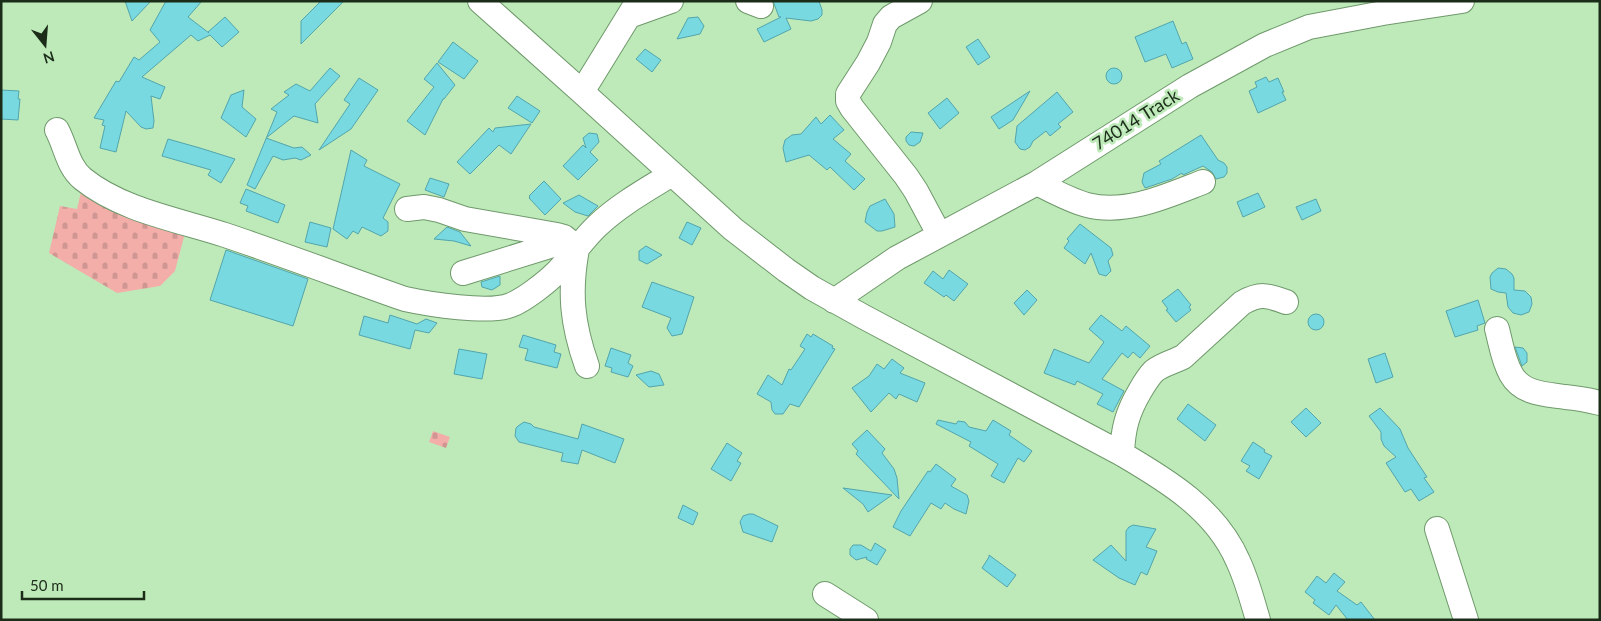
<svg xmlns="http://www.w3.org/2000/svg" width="1601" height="621" viewBox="0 0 1601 621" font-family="Lato,sans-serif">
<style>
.cemetery{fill:url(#cemetery-stones)}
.building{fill:#78d9e1;stroke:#52a5ac}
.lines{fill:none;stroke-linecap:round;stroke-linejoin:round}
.minor-casing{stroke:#6f996b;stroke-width:26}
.minor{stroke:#fff;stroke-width:24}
.labels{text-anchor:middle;stroke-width:5;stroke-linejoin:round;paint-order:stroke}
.street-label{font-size:18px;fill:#1b2c19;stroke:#beeab9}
</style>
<defs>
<pattern id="cemetery-stones" width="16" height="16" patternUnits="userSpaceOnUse" patternTransform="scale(1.25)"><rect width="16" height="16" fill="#f3aeaa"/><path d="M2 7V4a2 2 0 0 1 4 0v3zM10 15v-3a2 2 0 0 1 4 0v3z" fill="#d09692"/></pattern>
</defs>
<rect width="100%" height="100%" fill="#beeab9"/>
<!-- cemetery -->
<path class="cemetery" d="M81,192L185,233L175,271L160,286L117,293L49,253L60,206L77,209Z
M433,431L450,437L446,448L429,442Z"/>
<!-- building -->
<path class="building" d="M125,1H151L132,21Z
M166,1H202L188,17L209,33L208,32L225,17L239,32L222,47L210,35L198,41L191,35L142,77L165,87L160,99L151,96L154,121L153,128L146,129L141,127L126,111L116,152L100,148L105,126L102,125L104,120L94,118L116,81L119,82L134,57L139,60L160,42L150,30Z
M321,1H344L301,44V21Z
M773,1H819L822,10V15L818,19L811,21L786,18L791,29L764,42L757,29L781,17H779Z
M698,17L704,26L700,34L677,39L688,18Z
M1173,21L1182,44L1186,42L1193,59L1172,68L1166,54L1145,62L1135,37Z
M978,39L990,57L978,65L966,47Z
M453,42L478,61L464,79L438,62Z
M645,49L661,60L652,72L636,59Z
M437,63L455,85L444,99H443L425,135L407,121L434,87L424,79Z
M1106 76a8 8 0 1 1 16 0a8 8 0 1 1-16 0Z
M330,68L340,76L315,104L318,123L294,116L266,138L294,148L302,147L311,155L301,160L295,158L283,160L273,156L255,189L247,185L277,112L271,109L289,95L284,92L296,84L310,91Z
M1266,77L1269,82L1278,78L1284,92H1282L1286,100L1258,113L1249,91L1257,87L1255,82Z
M359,78L378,90L351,129L319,150L350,104L344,100Z
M1,90L19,91L18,99H20L18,120L1,119Z
M244,90L242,107L256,119L246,137L221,118L231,95Z
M1030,91L1013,120L999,129L991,117Z
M1057,92L1073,112L1058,124L1061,127L1050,136L1046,131L1033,141L1030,147L1025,150L1020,149L1015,142L1017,126Z
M517,96L540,111L532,123L508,108Z
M947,98L959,113L940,129L928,113Z
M830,115L844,130L833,139L851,154L845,161L865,179L854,190L830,167L827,170L809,155L786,162L783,148L785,140L792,135L801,134L816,117L821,124Z
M531,124L511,154L499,145L470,174L457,162L489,128L493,132L495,128Z
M911,132L923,133L920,142L914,146L909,145L906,141V137Z
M589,133L597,134L599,142L590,152L598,160L578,180L563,166L583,145L586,148L583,138Z
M1201,135L1218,160L1224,163L1227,167V173L1224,177L1216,179L1212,172L1203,166L1183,175L1182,173L1172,179L1145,188L1142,182L1144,173L1161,164L1159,161Z
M168,139L200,148L235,159L221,183L208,175L211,170L162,156Z
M351,150L367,160L364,166L400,184L383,218L388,222V231L381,236L362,227L358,234L353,231L347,239L333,229Z
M430,178L449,184L444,197L425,190Z
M544,181L561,199L545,215L529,198L530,197L529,196Z
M246,189L285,205L278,223L246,211L248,206L240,203Z
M1258,193L1265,207L1243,217L1237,202Z
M579,195L598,206L588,216L575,212L563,203Z
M885,199L894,214L895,227L882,231H877L865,222L867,212L870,206Z
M1316,199L1321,211L1302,220L1296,207Z
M310,222L331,228L327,247L305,242Z
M687,222L701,228L692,245L679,238Z
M1080,224L1111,248L1113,255L1108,261L1111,271L1106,276L1099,274L1091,253L1085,264L1064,248L1069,241L1067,239Z
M447,227L460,232L471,246L454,241L434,239Z
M646,246L662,255L647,264L639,260V251Z
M226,250L308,279L293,326L210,300Z
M1498,268L1506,269L1512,274L1514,278V290L1525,291L1531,297L1532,304L1529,312L1521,315L1513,313L1508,307L1506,293L1498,292L1491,289L1490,277L1492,273Z
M949,270L968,284L954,301L946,295L944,297L924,283L933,271L943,279Z
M500,276V285L492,290L482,287L481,282Z
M652,282L694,297L682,334L672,336L667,328L671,318L642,307Z
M1178,289L1191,305L1189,307L1191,310L1176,322L1166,310L1168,309L1162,301Z
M1027,290L1037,300L1024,315L1014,303Z
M1478,300L1485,323L1477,326L1478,330L1455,337L1446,311Z
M1308 322a8 8 0 1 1 16 0a8 8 0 1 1-16 0Z
M390,315L417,324L426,319L437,323L429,333L415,330L410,349L359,335L364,316L388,323Z
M1101,315L1122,331L1126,326L1150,346L1140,358L1133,352L1128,358L1122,353L1102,379L1124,391L1113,412L1097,404L1103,394L1077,381L1075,385L1044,373L1054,349L1089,363L1104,342L1089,329Z
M807,334L811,337L813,334L833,346L832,348L835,349L799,407L790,404L783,414H775L772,410L771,402L757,394L768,375L782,385L789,369L791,370L805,349L800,346Z
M523,335L556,345L554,352L561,354L557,368L525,360L528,349L519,347Z
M1515,347L1523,348L1527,353V362L1522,366Z
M611,348L631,355L628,363L633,366L628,377L611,372L612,368L605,366Z
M459,349L487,354L482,379L454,374Z
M1385,353L1393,377L1376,383L1368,359Z
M892,359L904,368L900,373L925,383L917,402L899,394L896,399L889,393L871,412L852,388L869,376L877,364L884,369Z
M651,371L659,374L664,385L649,387L636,375Z
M1188,404L1216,425L1205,441L1177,419Z
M1306,408L1321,423L1306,437L1291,422Z
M1380,408L1400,429L1408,448L1427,477L1424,478L1434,492L1419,501L1411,489L1405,492L1386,463L1396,457L1384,446L1381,439V432L1369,416Z
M938,420L956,424L958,421L965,422L969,427L986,431L993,420L1011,431L1009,435L1032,451L1024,462L1018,458L1004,483L991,476L998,464L969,446L971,442L936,424Z
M524,422L531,424L534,427L578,439L582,424L624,439L615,463L582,450L578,464L561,461L563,453L519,442L515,436L516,428L518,426Z
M867,430L885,449L882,453L894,469L897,478L899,499L856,454L858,451L852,444Z
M1253,442L1265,450L1264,452L1272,456L1259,479L1246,471L1250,466L1241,461Z
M727,443L742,453L737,461L741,463L731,481L711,469Z
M936,464L956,479L951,486L967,495L969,501L966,514L954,509L945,503L941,509L931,503L910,536L893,527L901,511L928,471L930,472Z
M843,488L892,495L868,512L863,504Z
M683,505L698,513L693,525L678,518Z
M749,514H753L778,526L772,542L743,532L740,522L743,516Z
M1133,525L1156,529L1146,547L1157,551L1147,575L1141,572L1135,585L1119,578L1093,560L1111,545L1126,561V531L1129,527Z
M875,543L886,550L877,565L866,559L867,557L856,560L850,555V549L853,545H861L871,551Z
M989,555L1016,575L1007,587L982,568L989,557Z
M1334,573L1345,582L1337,591L1357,605L1361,602L1375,620H1348L1336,605L1329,615L1313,603L1315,600L1305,592L1317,576L1326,583Z"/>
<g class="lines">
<!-- minor casing -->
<g class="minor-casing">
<path id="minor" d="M480,1L582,92L733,229L786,270L812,288L864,317L1122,454C1168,481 1216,510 1238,561C1247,580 1252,600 1258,620
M748,1L761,6
M920,1L891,17L885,24L879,42L868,63L848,94V101L852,108L906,176L916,191L939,234
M629,16L671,1
M582,92L638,1
M57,130C66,147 68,167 83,179C121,210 179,220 225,235C285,255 345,278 405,299C428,304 489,314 511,305C524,300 546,283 557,272C571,258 582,240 597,226C619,205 646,190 672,174
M1037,183C1053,191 1069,200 1087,205C1126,215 1167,196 1203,182
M407,209L424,207L439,210L465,219L557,235L564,237L569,241
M577,249C569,292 572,324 587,366
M463,273L556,244L571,242
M834,301L897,258L1037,183L1190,86L1265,45L1309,27L1383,13L1462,1
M1497,329C1501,344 1503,360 1511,374C1522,394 1545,394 1565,397C1577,398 1588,400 1600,403
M1122,454C1123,429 1127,413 1140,391C1144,384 1149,376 1154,371C1163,364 1173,362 1183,357L1242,303C1260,293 1267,295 1286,302
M1437,529L1466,620
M825,594L866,620"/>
</g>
<!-- minor -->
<use href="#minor" class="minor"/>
</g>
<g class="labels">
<!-- street labels -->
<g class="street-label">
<text transform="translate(1136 120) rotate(-32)" y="6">74014 Track</text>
</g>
</g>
<!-- border -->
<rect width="1601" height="621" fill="none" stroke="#1b2c19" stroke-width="5"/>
<!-- north arrow -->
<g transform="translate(45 45) rotate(163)" stroke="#beeab9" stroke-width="4" paint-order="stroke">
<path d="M0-4L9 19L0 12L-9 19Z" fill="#1b2c19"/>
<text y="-8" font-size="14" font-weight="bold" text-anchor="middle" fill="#1b2c19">N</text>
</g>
<!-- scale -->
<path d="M22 591v8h122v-8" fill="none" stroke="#1b2c19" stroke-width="2.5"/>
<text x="30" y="591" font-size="15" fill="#1b2c19" stroke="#beeab9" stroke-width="4" paint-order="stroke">50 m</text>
</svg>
